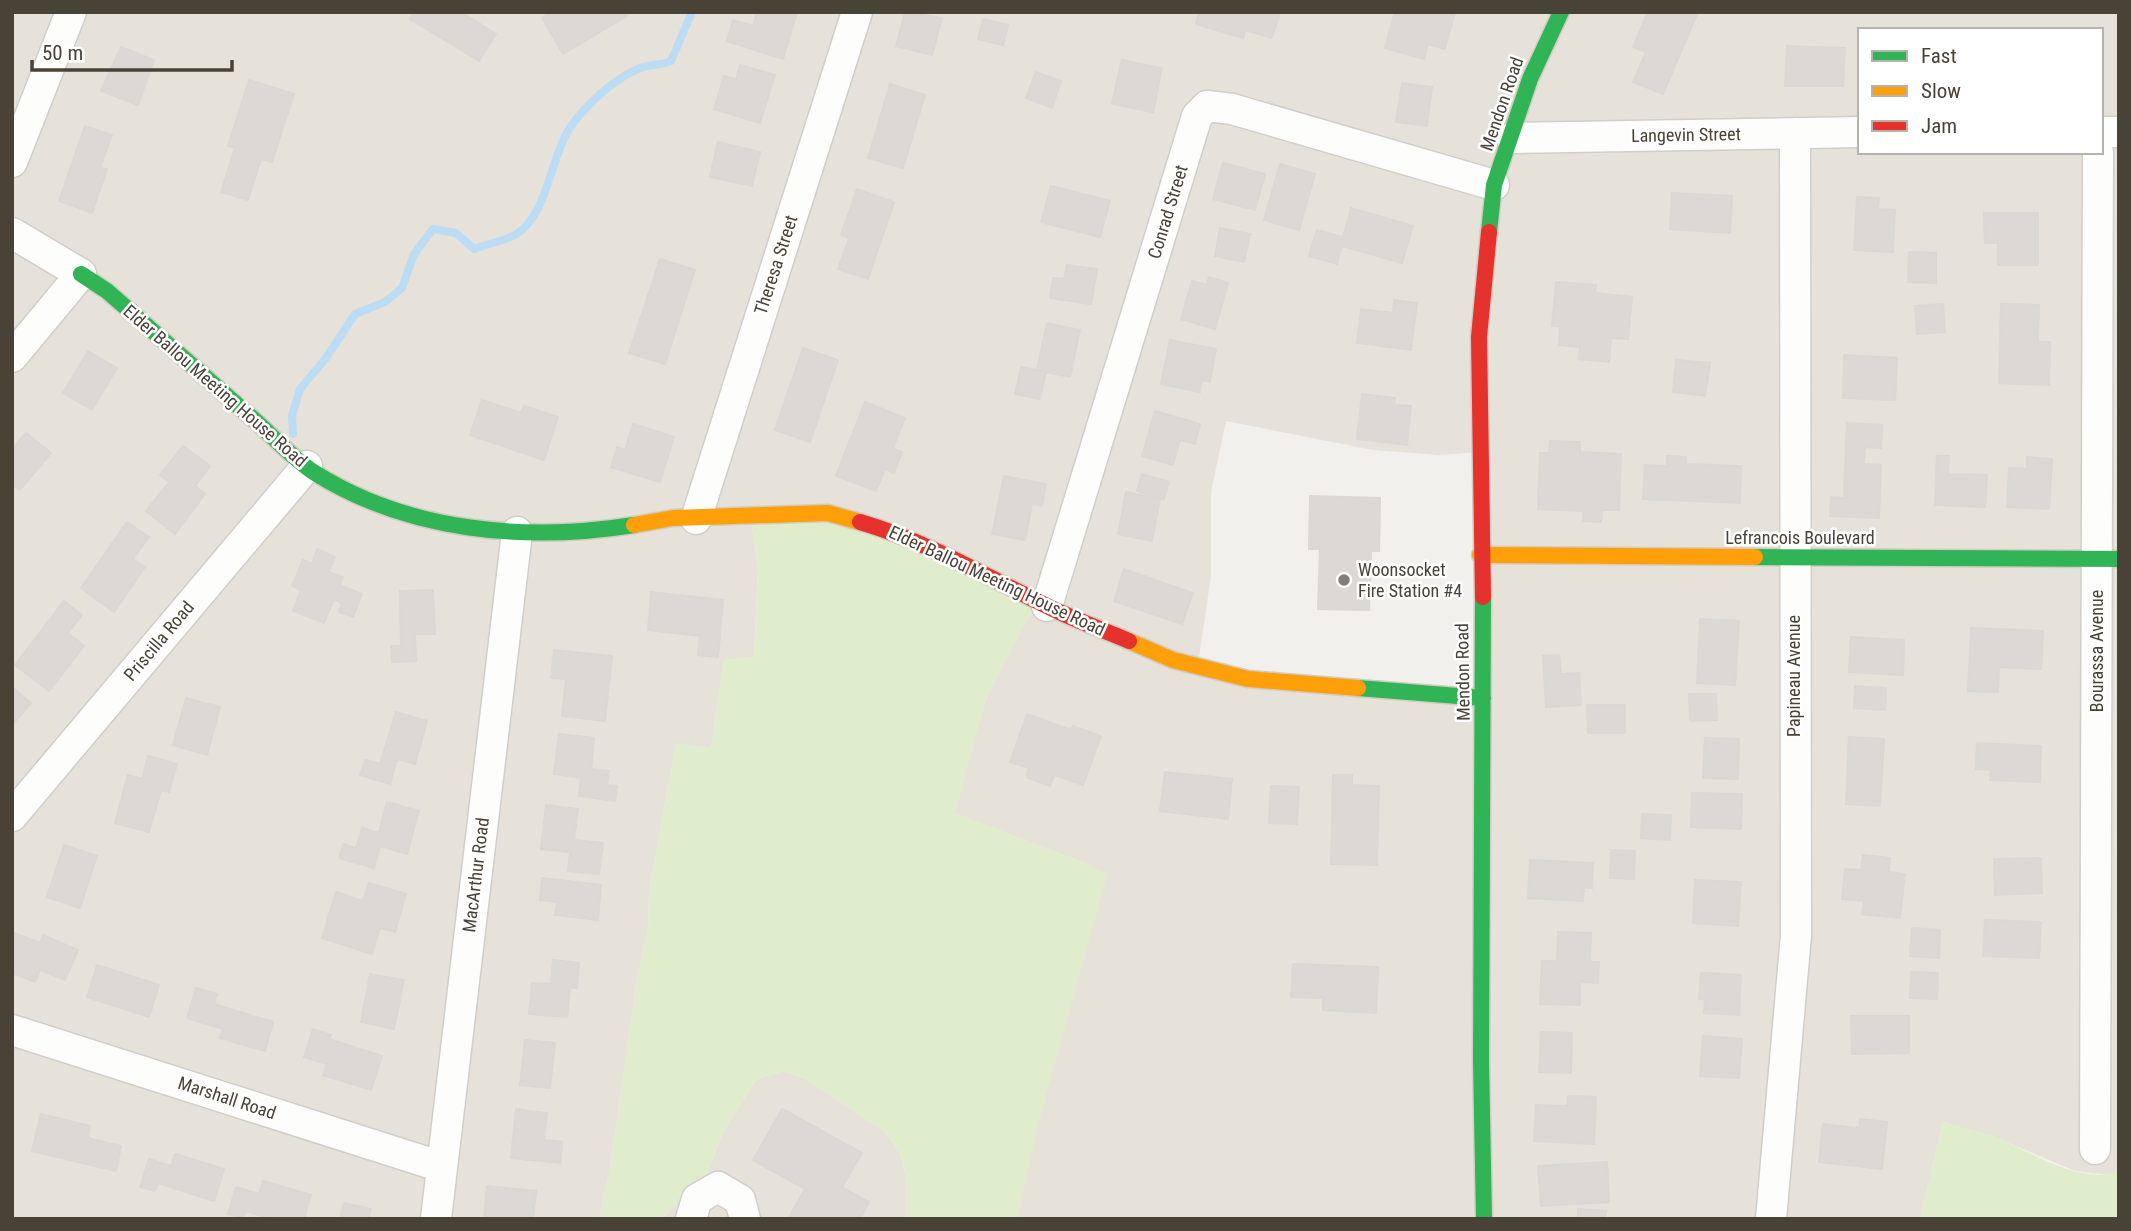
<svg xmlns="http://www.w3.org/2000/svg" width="2131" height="1231" viewBox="0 0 2131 1231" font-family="'Roboto Condensed',sans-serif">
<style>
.residential{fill:#e6e2d9;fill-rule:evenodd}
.green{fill:#e0edcc}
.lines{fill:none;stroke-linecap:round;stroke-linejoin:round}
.stream{stroke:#bbdcf2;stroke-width:8}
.building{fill:#dcd9d4;stroke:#dbd7d2;stroke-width:2}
.street-casing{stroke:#d0cec9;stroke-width:33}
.fast-casing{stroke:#d2cdc3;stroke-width:19}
.slow-casing{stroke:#d2cdc3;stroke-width:19}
.jam-casing{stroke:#d2cdc3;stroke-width:19}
.street{stroke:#fdfdfc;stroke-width:30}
.fast{stroke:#30b455;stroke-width:16}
.slow{stroke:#ff9f0a;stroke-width:16}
.jam{stroke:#e5322d;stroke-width:16}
.poi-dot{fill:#847f76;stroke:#fff;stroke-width:2.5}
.labels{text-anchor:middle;stroke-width:5;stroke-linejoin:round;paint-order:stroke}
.street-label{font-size:18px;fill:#494237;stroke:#fff}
.poi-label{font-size:18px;fill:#494237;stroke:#fff;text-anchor:start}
</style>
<rect width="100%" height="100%" fill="#f2f0ec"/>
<!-- residential -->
<path class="residential" d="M12,12H2119V1172L2109,1175L2075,1171L1992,1136L1943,1122L1920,1219H1017L1090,865L954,813L985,701L1036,601L751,521L758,569L754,657L724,660L711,748L676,744L649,891L648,929L637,979L610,1169L599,1219H12ZM1860,30H2101V152H1860ZM1226,421L1373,450L1439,455L1482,452L1479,701L1197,671L1211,576V492Z
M783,1071L806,1079L885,1132L900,1153L905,1172V1219H661L705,1178L725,1128L757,1079Z"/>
<!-- green -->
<path class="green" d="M838,518L1037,601L985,701L955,813L1090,865L1107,875L1037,1128L1017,1219H905V1172L900,1153L885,1132L806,1079L783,1071L757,1079L725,1128L705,1178L661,1219H599L610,1169L637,979L648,929L649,891L676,744L711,748L724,660L754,657L758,569L751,520Z
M1943,1122C1960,1127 1978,1131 1995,1137C2031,1152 2079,1185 2119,1172V1219H1920Z"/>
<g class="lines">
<!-- stream -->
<path class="stream" d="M293,434L292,416L300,389L326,358L355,314L385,302L402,288L414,254L433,229L456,233L474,249C487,244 503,241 515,235C550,214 549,154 574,122C589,102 617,77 640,68C649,64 659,66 671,61L692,12"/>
</g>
<!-- building -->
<path class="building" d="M414,12H461L496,34L479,61L410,19Z
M551,12H624L627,16L563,54L542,18Z
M757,12H797L783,59L727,41L733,20L753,26Z
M905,12L942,18L932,55L896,46Z
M1199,12H1280L1272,38L1245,30L1243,38L1196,24Z
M1395,12H1455L1445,49L1428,44L1424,59L1385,48Z
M1648,12H1698L1663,94L1633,82L1646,52L1633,47Z
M983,19L1008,25L1003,45L978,39Z
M1787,46L1845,48L1843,86H1785Z
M121,47L154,60L138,105L101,91Z
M1122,60L1162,68L1153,112L1112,104Z
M740,65L775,75L760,123L714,109L724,76L736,79Z
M1036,72L1061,81L1052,108L1026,98Z
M249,80L294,94L272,162L261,159L248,200L221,192L235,148L228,146Z
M1402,83L1432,87L1427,126L1396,122Z
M890,84L925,95L903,168L868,158Z
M85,126L112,135L100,168L107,169L92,213L59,201Z
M718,142L760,152L752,186L710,177Z
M1223,163L1265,174L1255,210L1213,199Z
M1280,164L1315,174L1299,230L1264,220Z
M1051,186L1110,201L1100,237L1041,222Z
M857,189L894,202L868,279L838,269L849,238L841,235Z
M1672,193L1732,196L1730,233L1670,229Z
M1857,197L1879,198L1878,209L1895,210L1893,252L1854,250Z
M1351,208L1413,226L1402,263L1342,246L1337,264L1309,256L1317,230L1343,237Z
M1984,213H2038V265H1998V243H1985Z
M1220,228L1250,234L1244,262L1215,256Z
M1909,252L1936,253V283L1908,282Z
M660,259L695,270L665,364L629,353Z
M1067,265L1097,269L1091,304L1050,298L1053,278L1064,279Z
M1209,277L1228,283L1215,329L1181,319L1192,281L1207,285Z
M1556,282L1596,285L1595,293L1632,297L1628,339L1611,338L1609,362L1579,359L1580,347L1559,345L1560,326H1552Z
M1394,300L1417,303L1411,350L1357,343L1361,309L1393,313Z
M1943,304L1945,332L1917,334L1915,306Z
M2001,304L2039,305L2038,342H2050L2049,385L1999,383Z
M1047,323L1080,330L1070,377L1037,370Z
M1170,340L1216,349L1210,382L1202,380L1200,392L1161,384Z
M803,348L838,360L810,442L775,430Z
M88,351L117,368L92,410L63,393Z
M1844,355L1897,358L1895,400L1843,398Z
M1676,360L1710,363L1705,396L1673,392Z
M1021,367L1046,372L1040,399L1015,394Z
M1362,394L1395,398L1394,405L1411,406L1407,445L1357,439Z
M482,400L521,413L524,406L558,417L544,460L470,435Z
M865,402L905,418L893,448L902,452L894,473L885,469L876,491L836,476Z
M1155,411L1200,424L1195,444L1180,440L1173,465L1142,456Z
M1847,423L1882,425L1881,448L1865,447L1864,464L1881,465L1879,518L1830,516L1831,497L1844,498Z
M633,424L674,437L660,482L611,467L617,447L625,450Z
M26,433L51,453L20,490L12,484V449Z
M1550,441L1580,442V452L1621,454L1619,510H1602L1601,522L1583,521V511L1538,509L1540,453H1549Z
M183,446L210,466L195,486L205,494L175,534L146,511L169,482L160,475Z
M1667,456L1686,457V464L1741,466L1740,503L1643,499L1645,465L1667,466Z
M1937,456H1949L1948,474L1987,475L1985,507L1935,505Z
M2027,457L2052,459L2049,509L2007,507L2009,468L2027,469Z
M1142,474L1169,482L1164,499L1137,491Z
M1004,476L1046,484L1042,506L1032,504L1025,540L992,534Z
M1126,492L1160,499L1152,541L1118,534Z
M1310,496L1380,498L1379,551H1371L1369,610L1318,609L1320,549H1309Z
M127,522L149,537L133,559L145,567L114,612L81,588Z
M317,549L335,557L329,572L343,577L340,585L362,594L353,617L339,612L342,603L334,599L324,623L293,611L301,590L292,586L303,560L312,564Z
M1124,569L1193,593L1182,624L1114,601Z
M433,590L435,634H415L416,661L392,662L391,646H401L400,591Z
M651,592L723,600L718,657L698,655L700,636L648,630Z
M64,601L82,615L68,633L84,646L49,691L15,665Z
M1700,619L1739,621L1735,685L1697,683Z
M1971,628L2043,631L2041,669L1999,667L1998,692L1968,691Z
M1851,637L1904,640L1903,675L1849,672Z
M554,650L612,656L605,721L562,716L566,679L551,678Z
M1559,655L1561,674L1579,673L1581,705L1546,707L1543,656Z
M1855,686L1886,688L1885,710L1854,708Z
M12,687L31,703L12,725Z
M1689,694H1716L1717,720L1690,721Z
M186,698L220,707L207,755L173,745Z
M1587,705H1625V733H1588Z
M396,712L427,721L415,764L397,759L390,784L360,775L365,760L380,764Z
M1027,714L1071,730L1073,726L1101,736L1083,785L1054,775L1050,786L1026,777L1029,768L1010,762Z
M559,734L594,738L591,769L609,771L607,785L617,786L615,801L579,796L581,778L554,774Z
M1849,737L1884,739L1880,806L1846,804Z
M1705,738L1739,739L1738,779L1703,778Z
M1977,743L2041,746L2040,782L1990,780L1991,770L1976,769Z
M148,756L177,764L169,792L161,790L149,832L115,823L128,775L142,779Z
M1165,772L1232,779L1228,819L1160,811Z
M1333,775H1352V785L1379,786L1377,865L1331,864Z
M1271,786L1299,787L1297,824L1269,823Z
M1692,793L1742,794L1741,829L1691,827Z
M387,802L419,811L407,854L380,846L374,868L339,858L343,844L356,848L362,828L379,833Z
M546,805L578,809L574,840L603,843L599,874L568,871L570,852L541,849Z
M1642,814L1671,815L1670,840L1641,838Z
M64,845L97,856L80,908L47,897Z
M1611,850L1635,851L1634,879L1610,878Z
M1863,855L1890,858L1889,872L1905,874L1900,918L1862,914L1864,901L1842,899L1845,869L1861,870Z
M2041,858L2042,893L1995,895L1994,859Z
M1530,860L1593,863L1592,888L1584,887L1583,901L1528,898Z
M542,878L601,885L598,920L555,915L557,902L540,900Z
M1695,880L1741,882L1738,926L1693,923Z
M369,883L406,894L395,932L380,928L372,954L322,938L336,892L363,901Z
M1985,920L2041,922L2039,958L1983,956Z
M1912,928L1940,930L1939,958L1910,956Z
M12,932L40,943L43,935L78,950L65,980L40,970L35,982L12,973Z
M1558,932L1591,933L1590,962H1599L1598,983L1580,982V1005L1540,1004L1542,961H1557Z
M553,960L579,963L577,988H570L567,1017L529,1014L532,983L551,984Z
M1293,964L1378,967L1376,1013L1323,1010V998L1291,997Z
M97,965L159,985L149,1017L87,997Z
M1911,972L1938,973L1937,999L1910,998Z
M1701,973L1741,975L1739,1015L1704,1013L1705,999H1699Z
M370,974L404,980L394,1029L361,1022Z
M196,988L217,994L214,1004L273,1022L265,1051L220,1038L223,1029L187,1018Z
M1851,1016H1909V1053L1852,1054Z
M313,1029L331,1035L329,1039L382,1056L371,1090L323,1075L327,1064L304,1057Z
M1541,1032L1572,1033L1571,1073L1539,1072Z
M1703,1036L1742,1039L1739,1078L1700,1076Z
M525,1040L555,1043L550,1088L520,1085Z
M1568,1096L1596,1097L1594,1144L1534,1141L1536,1105L1567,1106Z
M516,1109L547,1113L544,1140L562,1142L560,1163L511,1158Z
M782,1109L862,1153L842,1187L869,1202L860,1219H788L805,1189L753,1160Z
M41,1114L90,1126L88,1138L121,1146L116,1171L32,1151Z
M1860,1119L1887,1122L1882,1169L1819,1162L1823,1124L1859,1128Z
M175,1154L224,1169L214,1201L158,1183L155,1191L140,1187L149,1159L171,1166Z
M1607,1162L1609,1202L1541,1206L1538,1166Z
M263,1181L311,1195L304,1219H272L245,1211L243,1218L228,1214L236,1187L259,1194Z
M487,1186L536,1191L533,1219H484Z
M344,1203L371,1209L368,1219L340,1218Z
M1578,1209L1606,1211L1605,1219H1578Z"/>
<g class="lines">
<!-- street casing -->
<g class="street-casing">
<path id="street" d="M2101,132H2119
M1512,138L1860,132
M12,162L71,12
M12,233L81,274L12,357
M696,519L857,12
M1047,606L1197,116L1207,106L1232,109L1494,185
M12,816L307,466
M12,1030L442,1167
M2095,1149L2098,152
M436,1219L517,532
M691,1219L697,1199L718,1187L740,1200L745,1219
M1771,1219L1796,935L1795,133"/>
</g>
<!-- fast casing -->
<g class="fast-casing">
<path id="fast" d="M1489,232L1494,185L1530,79L1561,12
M81,274L107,291C155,333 203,375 251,417C272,435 292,458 315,473C409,532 527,542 634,525
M1755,557L2119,559
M1483,597L1481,1061L1484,1219
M1358,688L1483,698"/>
</g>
<!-- slow casing -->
<g class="slow-casing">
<path id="slow" d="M634,525L673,518L828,513L860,522
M1480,555L1755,557
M1129,641L1173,660L1248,679L1358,688"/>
</g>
<!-- jam casing -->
<g class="jam-casing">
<path id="jam" d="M860,522C925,541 984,575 1045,605C1072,619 1101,629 1129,641
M1483,597L1479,337L1489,232"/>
</g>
<!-- street -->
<use href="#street" class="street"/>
<!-- fast -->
<use href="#fast" class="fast"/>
<!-- slow -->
<use href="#slow" class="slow"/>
<!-- jam -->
<use href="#jam" class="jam"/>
</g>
<!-- markers -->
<circle class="poi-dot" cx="1344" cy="580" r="7"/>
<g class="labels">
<!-- street labels -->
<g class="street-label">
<text transform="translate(1502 104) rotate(-71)" y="6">Mendon Road</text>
<text transform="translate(1686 135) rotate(-1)" y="6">Langevin Street</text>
<text transform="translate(1168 212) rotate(-73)" y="6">Conrad Street</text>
<text transform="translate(776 265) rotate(-72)" y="6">Theresa Street</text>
<text transform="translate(215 386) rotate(41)" y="6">Elder Ballou Meeting House Road</text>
<text x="1800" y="544">Lefrancois Boulevard</text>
<text transform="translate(997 581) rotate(25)" y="6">Elder Ballou Meeting House Road</text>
<text transform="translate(159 641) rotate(-50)" y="6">Priscilla Road</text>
<text transform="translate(2097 651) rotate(-90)" y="6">Bourassa Avenue</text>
<text transform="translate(1463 672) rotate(-91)" y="6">Mendon Road</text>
<text transform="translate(1794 676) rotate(-90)" y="6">Papineau Avenue</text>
<text transform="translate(476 875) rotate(-83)" y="6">MacArthur Road</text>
<text transform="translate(227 1098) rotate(18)" y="6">Marshall Road</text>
</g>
<!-- poi labels -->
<g class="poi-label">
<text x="1358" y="576">Woonsocket<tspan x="1358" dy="21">Fire Station #4</tspan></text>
</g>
</g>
<!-- border -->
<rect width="2131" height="1231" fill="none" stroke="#494237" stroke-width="28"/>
<!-- legend -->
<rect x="1858" y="28" width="245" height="126" fill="#ffffff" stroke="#b6b3af" stroke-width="2"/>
<rect x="1872" y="51" width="35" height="10" fill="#30b455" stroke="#b6b3af" stroke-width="2"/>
<text x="1921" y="63" font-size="21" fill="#494237">Fast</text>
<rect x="1872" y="86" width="35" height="10" fill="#ff9f0a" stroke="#b6b3af" stroke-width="2"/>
<text x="1921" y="98" font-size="21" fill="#494237">Slow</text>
<rect x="1872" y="121" width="35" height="10" fill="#e5322d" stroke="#b6b3af" stroke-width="2"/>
<text x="1921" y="133" font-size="21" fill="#494237">Jam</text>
<!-- scale -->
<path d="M32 60v10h200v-10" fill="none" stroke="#494237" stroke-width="3.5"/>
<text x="42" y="60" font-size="21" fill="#494237" stroke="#ffffff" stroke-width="5" paint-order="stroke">50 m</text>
</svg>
